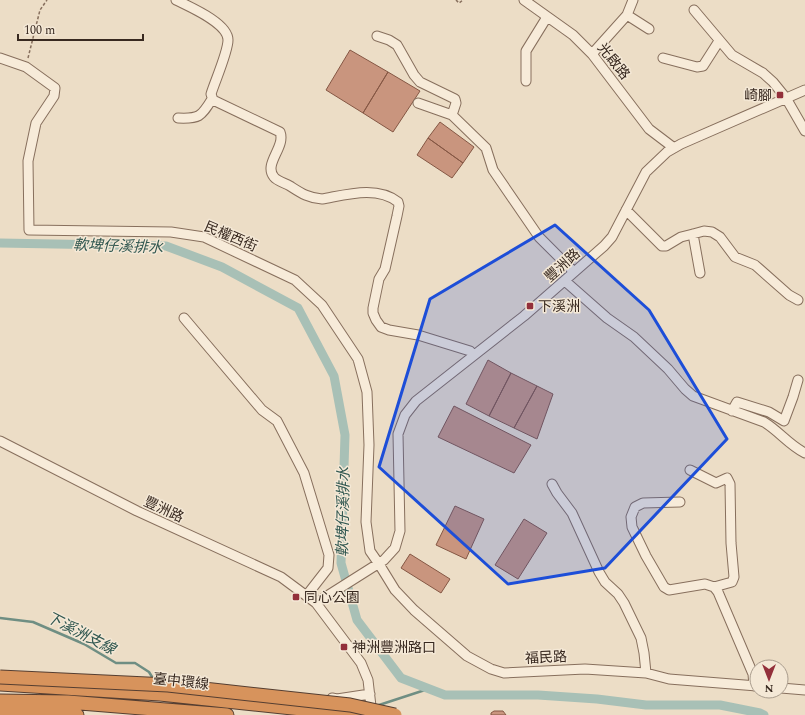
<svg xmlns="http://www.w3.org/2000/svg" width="805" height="715" viewBox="0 0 805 715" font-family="Spectral,'Noto Sans TC',serif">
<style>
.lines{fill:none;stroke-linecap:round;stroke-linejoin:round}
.stream{stroke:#6f8e83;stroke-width:2.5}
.canal{stroke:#a8c0b6;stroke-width:9}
.building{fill:#c9957e;stroke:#855744}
.minor-casing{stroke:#876f5d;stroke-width:11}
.highway-casing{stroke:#553e31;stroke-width:15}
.path{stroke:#876f5d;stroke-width:1.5;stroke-dasharray:3 2;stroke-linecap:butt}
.minor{stroke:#f7ebd9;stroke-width:9}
.highway{stroke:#d7935c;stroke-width:13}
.highway-bridge-casing{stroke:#553e31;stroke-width:15;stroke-linecap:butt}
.highway-bridge{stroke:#d7935c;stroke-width:13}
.marked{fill:#1d4ed8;fill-opacity:0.2;stroke:#1d4ed8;stroke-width:3;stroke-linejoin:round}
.poi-dot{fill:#93303b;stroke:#f4e8d6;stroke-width:1.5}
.labels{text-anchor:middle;stroke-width:3;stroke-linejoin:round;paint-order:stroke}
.street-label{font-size:14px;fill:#382920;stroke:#f4e8d6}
.poi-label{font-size:14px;fill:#382920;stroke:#f4e8d6;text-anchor:start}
.water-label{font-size:15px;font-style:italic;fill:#305750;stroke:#f4e8d6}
</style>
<rect width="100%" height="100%" fill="#ecddc6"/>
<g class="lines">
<!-- stream -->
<path class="stream" d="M0,618L33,622L84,644L116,663H135L149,672L154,680
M376,706L428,689"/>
<!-- canal -->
<path class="canal" d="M0,243L166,246L222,267L298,308L334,376L345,435L341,563L357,620L401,678L445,695H538L597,699L646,705H720L760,713L764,715"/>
</g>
<!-- building -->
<path class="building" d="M350,50L388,72L363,113L326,90Z
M388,72L420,91L393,132L363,113Z
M440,122L474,147L463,163L428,138Z
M428,138L463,163L452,178L417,155Z
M488,360L511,373L489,416L466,404Z
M511,373L537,386L514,428L489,416Z
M537,386L553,394L537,439L514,428Z
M454,406L531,445L514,473L438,437Z
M455,506L484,519L466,559L436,545Z
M524,519L547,533L518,579L495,565Z
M410,554L450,579L441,593L401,568Z
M494,711H503L506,715H491V713Z"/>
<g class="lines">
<!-- minor casing -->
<g class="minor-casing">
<path id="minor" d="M176,0C190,7 228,23 228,40C228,52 215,81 211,94L213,100L280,132C286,147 263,164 274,177C277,181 285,183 290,186C301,193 308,198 322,199C345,195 377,185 398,202L399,206L397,216L385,269L379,279L373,308V313L376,320L381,327L389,330L418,335L470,351L473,355
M524,0L573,35L592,54L649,129L674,148
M694,10L732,55L763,73L773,82L786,98L805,131
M627,15L649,29
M377,36L389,40L397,45L414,75L420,82L455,99L456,103L452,115
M592,54L627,15L633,0
M0,58L26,67L55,88L54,96L36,123L28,161L29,230L171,232L204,237L295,280L322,305L358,359L367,392L369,445L366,522L370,551L379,564L395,590L414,610L467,656L491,669L504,673L585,669L646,673L669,679L757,686
M663,58L697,67L703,66L719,41
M526,81V51L547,17
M418,103L452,115L486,148L493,170L539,237L574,272
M178,118C199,119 201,117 212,99
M626,210L662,246H666L681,237L693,234L704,231L712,232L720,237L735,257L755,265L789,295L798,300
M693,234L700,273
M565,281L607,318L634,337L668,369L685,389L693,396L764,422C779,431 789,445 805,453
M184,318L262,410L277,421L304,473L329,555L328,568L307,595
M732,411L737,402L769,412L784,421L793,397L798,380
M0,441L137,511L281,577L316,603L361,663L368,680L372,715
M690,470L716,483L727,478L730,484L731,543L734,577L732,582L714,587L718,592L753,674L754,686
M552,484L557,493L572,513L599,572L605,582L618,594L624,603L641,638L644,653L646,673
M680,502L643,503L635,507L631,517L632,527L646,556L664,587L669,590L705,584L714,587
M316,603L384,560L395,548L400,531L398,434L405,415L416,401L524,316L604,246L612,237L646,172L667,152L681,144L805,90
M781,688L805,690
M332,698L337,699L370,694"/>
</g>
<!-- highway casing -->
<g class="highway-casing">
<path id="highway" d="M0,684L160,694L358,715
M0,701L68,702L227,715
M0,711L77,715"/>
</g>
<!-- path -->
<path class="path" d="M456,0L459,3L463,0
M28,58L40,10L47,0"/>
<!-- minor -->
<use href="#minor" class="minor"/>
<!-- highway -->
<use href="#highway" class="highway"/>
<!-- highway-bridge casing -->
<g class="highway-bridge-casing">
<path id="highway-bridge" d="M0,677L168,685L350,705L395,715"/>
</g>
<!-- highway-bridge -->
<use href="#highway-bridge" class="highway-bridge"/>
</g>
<!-- marked area -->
<path class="marked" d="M555,225L649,310L727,439L605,568L508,584L379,467L430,299Z"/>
<!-- markers -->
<g class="poi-dot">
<rect x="776" y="91" width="8" height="8" rx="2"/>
<rect x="526" y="302" width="8" height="8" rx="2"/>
<rect x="292" y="593" width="8" height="8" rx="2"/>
<rect x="340" y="643" width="8" height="8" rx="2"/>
</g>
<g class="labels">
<!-- street labels -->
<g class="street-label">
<text transform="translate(614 61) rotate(51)" y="5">光啟路</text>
<text transform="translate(231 236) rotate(23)" y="5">民權西街</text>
<text transform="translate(562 265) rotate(-42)" y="5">豐洲路</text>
<text transform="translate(164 509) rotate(25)" y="5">豐洲路</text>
<text transform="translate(546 657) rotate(-3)" y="5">福民路</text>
<text transform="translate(181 681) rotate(6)" y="5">臺中環線</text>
</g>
<!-- poi labels -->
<g class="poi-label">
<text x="772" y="100" text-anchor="end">崎腳</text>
<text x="538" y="311">下溪洲</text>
<text x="304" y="602">同心公園</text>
<text x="352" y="652">神洲豐洲路口</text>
</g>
<!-- water labels -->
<g class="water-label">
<text transform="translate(118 246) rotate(2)" y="5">軟埤仔溪排水</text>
<text transform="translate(343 512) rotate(-89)" y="5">軟埤仔溪排水</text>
<text transform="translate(81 633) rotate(27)" y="5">下溪洲支線</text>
</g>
</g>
<!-- north arrow -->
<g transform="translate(769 679) rotate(180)"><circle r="19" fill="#f4e8d6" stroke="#a99c8d"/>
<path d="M0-3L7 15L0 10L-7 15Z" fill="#93303b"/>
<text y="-6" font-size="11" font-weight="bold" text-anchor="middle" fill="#382920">N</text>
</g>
<!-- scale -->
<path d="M18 34v6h125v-6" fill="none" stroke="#382920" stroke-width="2"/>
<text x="24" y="34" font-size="12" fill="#382920" stroke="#f4e8d6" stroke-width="3" paint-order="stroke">100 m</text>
</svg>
